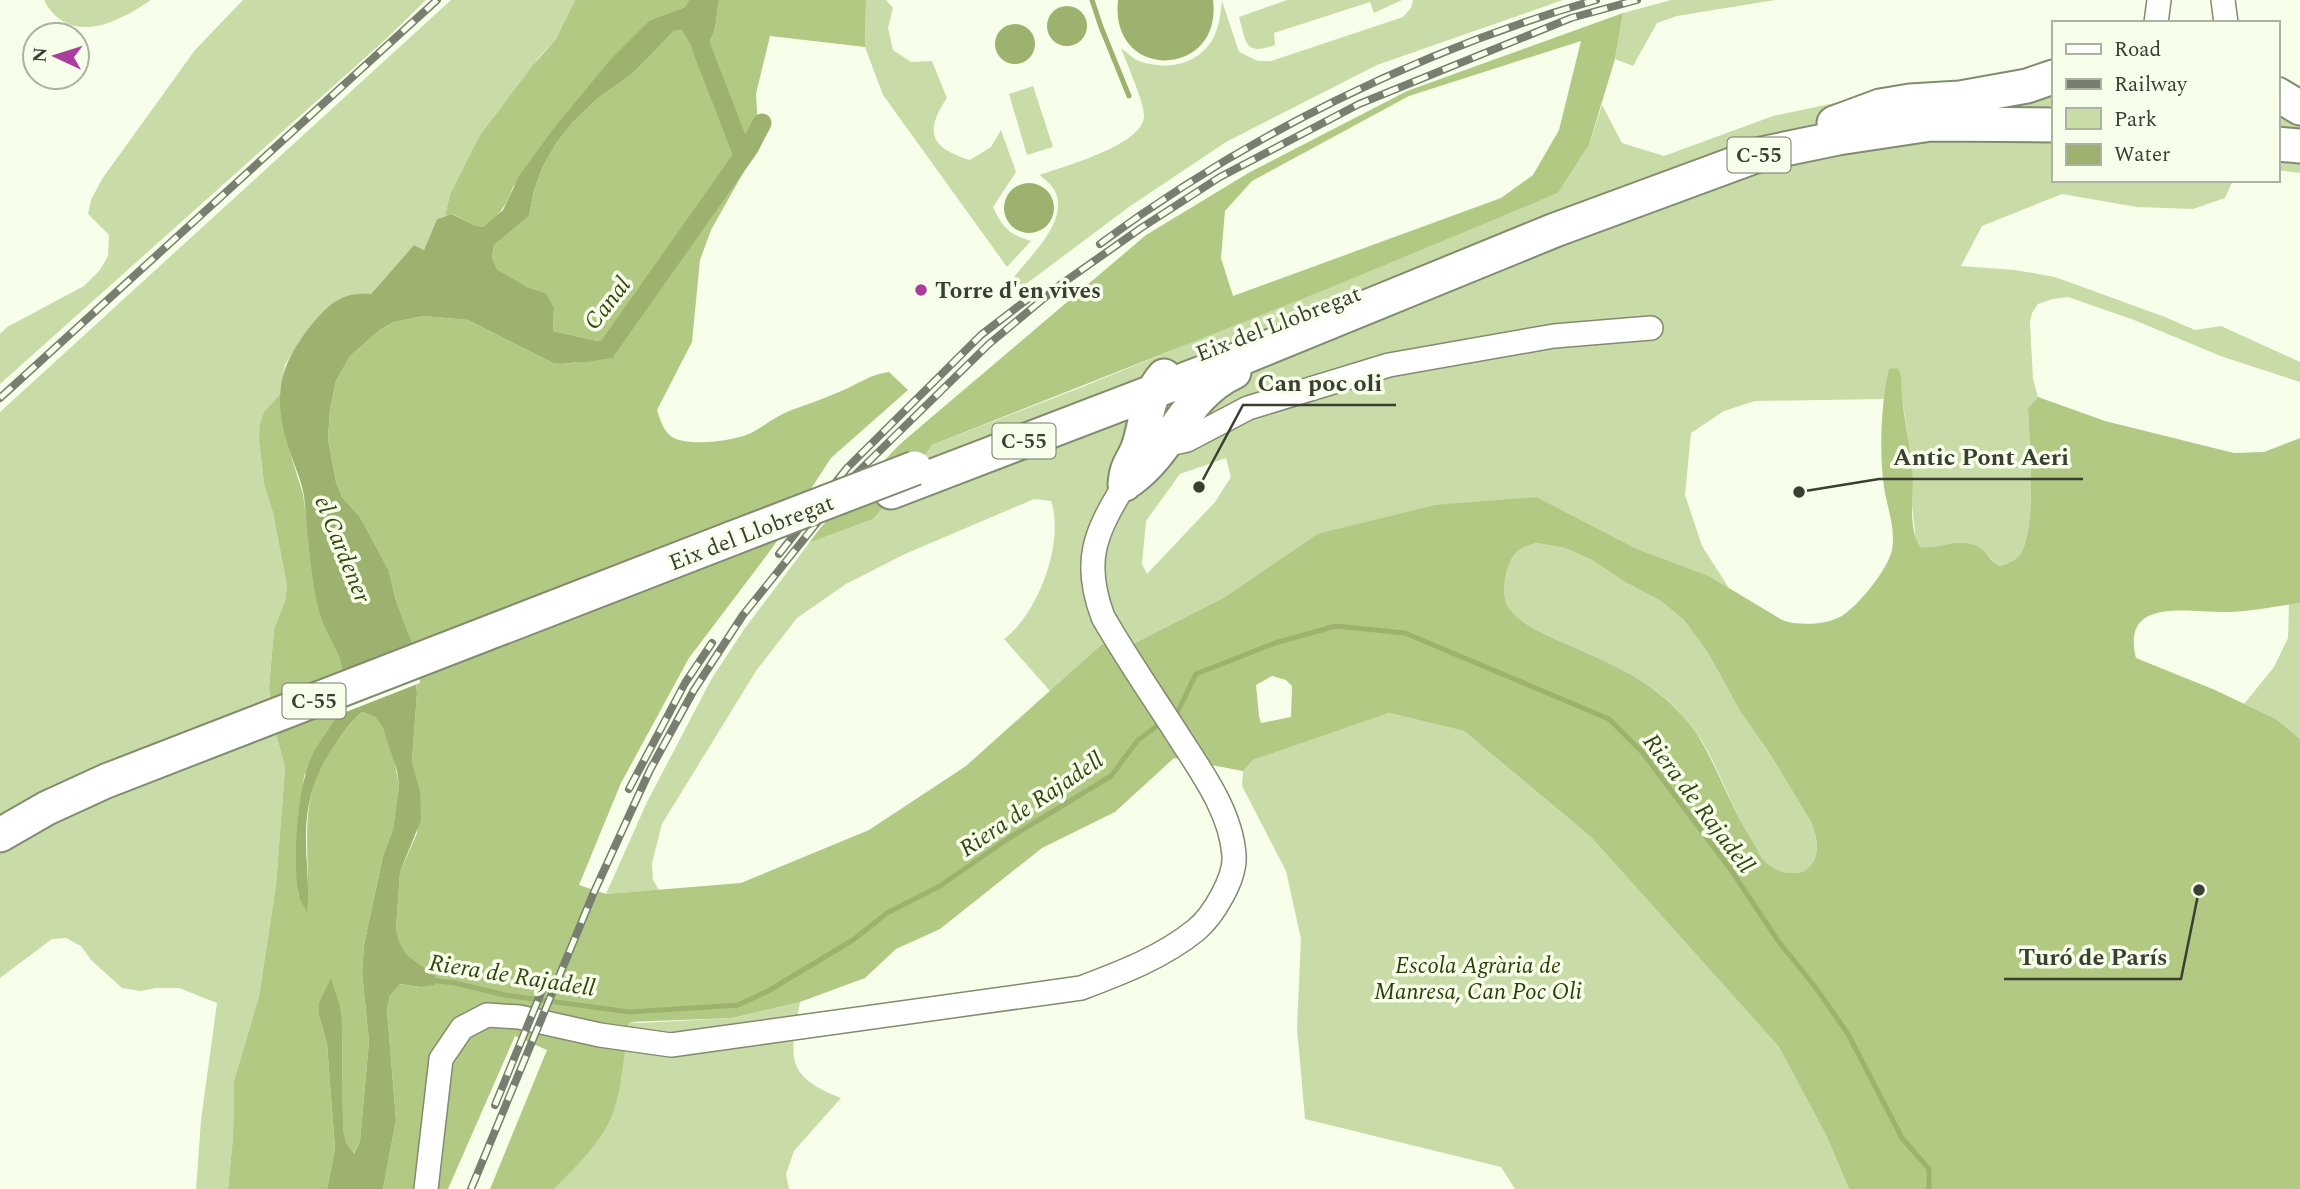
<svg xmlns="http://www.w3.org/2000/svg" width="2300" height="1189" viewBox="0 0 2300 1189" font-family="Spectral,serif">
<style>
.green{fill:#c9dca8;fill-rule:evenodd}
.forest{fill:#b2c984;fill-rule:evenodd}
.water{fill:#9cb26e}
.pier{fill:#f7ffeb}
.lines{fill:none;stroke-linecap:round;stroke-linejoin:round}
.stream{stroke:#9cb26e;stroke-width:5}
.canal{stroke:#9cb26e;stroke-width:19}
.minor-casing{stroke:#818b6e;stroke-width:26}
.highway-casing{stroke:#818b6e;stroke-width:37}
.minor{stroke:#fff;stroke-width:23}
.highway{stroke:#fff;stroke-width:33}
.rail-casing{stroke:#797f70;stroke-width:8}
.rail{stroke:#f7ffeb;stroke-width:5;stroke-dasharray:16;stroke-linecap:butt}
.highway-bridge-casing{stroke:#818b6e;stroke-width:37;stroke-linecap:butt}
.highway-bridge{stroke:#fff;stroke-width:33}
.poi-dot{fill:#ab3d9c;stroke:#f7ffeb;stroke-width:2.5}
.labels{text-anchor:middle;stroke-width:7;stroke-linejoin:round;paint-order:stroke}
.shield{fill:#f7ffeb;stroke:#73796a;stroke-width:2}
.shield-label{font-size:21px;font-weight:bold;fill:#3a3f32}
.poi-label{font-size:23px;font-weight:bold;fill:#3a3f32;stroke:#f7ffeb;text-anchor:start}
.street-label{font-size:23px;fill:#3a3f32;stroke:#f7ffeb}
.park-label{font-size:23px;font-style:italic;fill:#2d3b07;stroke:#f7ffeb}
.water-label{font-size:24px;font-style:italic;fill:#364412;stroke:#f7ffeb}
.leader{fill:none;stroke:#3a3f32;stroke-width:2.5}
.callout-dot{fill:#3a3f32;stroke:#f7ffeb;stroke-width:2.5}
.callout-label{font-size:24px;text-anchor:middle;font-weight:bold;fill:#3a3f32;stroke:#f7ffeb;stroke-width:7;stroke-linejoin:round;paint-order:stroke}
</style>
<rect width="100%" height="100%" fill="#f7ffeb"/>
<!-- green -->
<path class="green" d="M44,0H151C119,22 69,48 44,0Z
M243,0H426L385,40L0,384V334L7,327L84,286L100,270L108,256L109,235L88,214L91,200L102,179L195,50Z
M451,0H575L556,39L540,56L480,135L450,194L445,216L437,219L424,250L414,245L371,294L330,306L300,340L285,365L280,394L264,412L259,440L264,484L273,513L287,586L285,601L274,629L269,688L272,719L285,767L284,781L276,885L259,996L234,1081L233,1137L228,1189H196L201,1120L217,1003L179,988H156L140,991L122,988L91,960L81,946L66,938L52,939L0,978V412Z
M866,0H886L893,8L888,28L893,50L911,62L932,61L947,98C923,133 932,148 970,160L991,147L1001,130L1016,172L993,207C1003,228 1008,234 1031,241L1007,267L883,95L865,47Z
M1287,0H1402L1374,13L1370,2L1274,33L1275,45C1245,56 1246,43 1239,17Z
M1413,0H1563L1377,65L1226,142L1129,207L1022,287L1014,277C1031,255 1069,221 1055,191C1052,185 1045,180 1040,175C1064,166 1145,145 1144,115C1144,102 1126,62 1121,48C1127,52 1133,59 1139,61C1170,72 1206,63 1217,29C1220,20 1221,10 1222,1L1239,52L1258,61H1271L1403,17L1411,8Z
M1671,0H1775L1677,16L1657,23L1633,66L1615,59L1623,13Z
M1033,86L1053,147L1027,155L1009,94Z
M2053,94V180H2233L2225,198L2193,209L2137,207L2062,194L1982,226L1961,266L2015,270L2055,277L2165,317L2195,330L2221,326L2300,362V382L2223,357L2134,320L2068,297L2053,299L2038,304L2032,313L2030,322L2033,379L2038,397L2028,408C2029,441 2038,530 2019,556C2014,561 2007,564 2000,566C1991,562 1988,552 1979,547C1960,536 1941,549 1921,547L1916,540L1911,497L1912,467L1898,368L1889,370L1885,399L1755,401L1724,411L1691,433L1685,495L1702,546L1729,588L1709,576L1635,548L1537,497L1317,534L1225,597L1133,644H1102L1050,691L1004,639C1038,614 1065,542 1051,501L1034,499L905,554L846,584L797,618L756,671L662,824L652,863L653,880L659,890L606,894L647,802L712,678L745,628L809,543L873,519L908,480L932,445L1082,387L1558,193L1589,145L1602,105L1622,143L1664,156L1773,116L1853,99ZM1226,458L1231,477L1215,502L1147,574L1142,564L1146,521L1180,474Z
M2300,99V173L2277,170V104Z
M1536,543L1565,548L1592,560L1625,582L1661,601L1684,620L1708,653L1740,711L1770,754L1811,822C1816,834 1819,845 1815,858C1811,867 1806,873 1795,873C1783,874 1771,868 1763,859C1759,855 1758,850 1755,845C1733,813 1722,775 1702,741C1692,726 1681,713 1668,701C1641,676 1604,662 1571,646C1550,636 1522,627 1508,607C1500,595 1506,562 1517,552C1522,547 1530,545 1536,543Z
M2300,603V739L2276,719L2244,704L2274,667L2288,638L2289,604Z
M1389,713L1464,731L1591,837L1779,1047L1827,1137L1849,1189H1515L1501,1167L1305,1119L1297,1028L1301,939L1286,871L1242,786L1243,771L1253,760Z
M800,1002C791,1056 782,1075 841,1098L794,1151L786,1174L789,1189H554L595,1144L615,1107L629,1022L639,1023L732,1018Z"/>
<!-- forest -->
<path class="forest" d="M575,0H689L685,7L650,20L513,187C507,204 499,217 483,227L474,225L453,214L445,216L450,194L480,135L533,65L556,39Z
M719,0H866L865,47L770,36L756,94L759,145L711,230L700,260L692,342L657,410C660,419 663,431 672,437C688,447 735,441 751,433C764,426 775,417 789,411C805,405 823,399 839,392C857,385 870,374 889,372L908,390L831,458L773,547L689,658L621,783L579,885L606,894L741,883L869,830L966,766L1102,644H1133L1225,597L1317,534L1435,505L1537,497L1635,548L1709,576L1782,620C1798,626 1824,625 1840,617C1857,608 1888,569 1892,550C1896,529 1887,507 1884,487C1879,453 1881,402 1889,369L1898,368L1901,376C1901,407 1909,437 1912,467C1915,489 1906,529 1921,547C1941,549 1960,536 1979,547C1988,552 1990,562 2000,566C2007,564 2014,561 2019,556C2038,531 2029,440 2028,408L2038,397L2105,421L2234,453L2264,452L2300,438V603C2277,606 2253,611 2230,612C2193,614 2120,594 2136,658L2215,690L2276,719L2300,739V1189H1849L1827,1137L1779,1047L1591,837L1464,731L1389,713L1253,760L1243,771L1174,758L1115,812L1042,848L940,929L896,949L865,978L800,1002L732,1018L629,1022C624,1050 623,1080 615,1107C605,1140 577,1165 554,1189H490L547,1050L515,1036L448,1189H383L396,1120L387,1009L390,996L400,984L420,987L436,978L407,955L400,943L396,929L400,872L417,833L420,790L412,761L417,693L411,640L396,601L389,571L360,517L342,497L336,482L328,439L330,409L336,381L350,356L381,329L394,322L423,316L468,320L553,363L561,364L614,358L598,341L553,331L554,307L546,293L527,287L497,269L492,257L494,245L529,216L534,190L543,166L557,142L573,122L598,98L632,74L674,31L682,30L698,48C719,42 715,17 719,0ZM1536,543L1565,548L1592,560L1625,582L1661,601L1684,620L1708,653L1740,711L1770,754L1811,822C1816,834 1819,845 1815,858C1811,867 1805,873 1795,873C1783,874 1771,868 1763,859C1759,855 1758,850 1755,845C1734,814 1722,779 1704,746C1696,730 1684,717 1671,704C1643,677 1606,662 1571,646C1550,636 1522,627 1508,607C1500,594 1506,562 1517,552C1522,547 1530,545 1536,543ZM1272,676L1286,680L1292,686L1291,717L1261,723L1259,716L1256,685Z
M1623,13L1615,59L1589,145L1558,193L1327,289L932,445L908,480L873,519L809,543L821,527L900,444L1146,235L1250,172L1407,91ZM1581,41L1559,130L1533,175L1501,198L1233,296L1221,258L1225,211L1252,181L1409,96Z
M280,394L286,440L303,494L319,610L343,666L346,683L341,710L304,776L297,849L298,895L308,898C309,837 297,794 337,741C346,730 351,721 362,712L375,717L383,728L393,755L399,785L393,829L383,856L364,945L362,973L369,1041L360,1141L353,1155L346,1143L343,1128L342,1022L331,979L319,1002V1015L327,1044L335,1149L327,1189H228L233,1137L234,1081L259,996L276,885L284,781L285,767L272,719L269,688L274,629L285,601L287,586L273,513L264,484L259,440L260,425L264,412Z"/>
<!-- water -->
<path class="water" d="M689,0H719C715,17 719,42 698,48L691,45L682,30L674,31L632,74L598,98L573,122L557,142L543,166L534,190L529,216L494,245L492,257L497,269L527,287L546,293L554,307L553,331L598,341L615,358L561,364L553,363L468,320L423,316L394,322L381,329L350,356L336,381L330,409L328,439L336,482L342,497L360,517L389,571L396,601L411,640L417,693L412,761L420,790L421,820L400,872L396,929L400,943L407,955L436,977L434,985L420,987L400,984L390,996L387,1009L396,1120L383,1189H327L335,1149L327,1044L319,1015V1002L331,978L340,1007L342,1022L343,1128L346,1143L354,1154L360,1141L369,1041L362,973L364,945L383,856L393,829L399,785L397,771L383,728L375,717L362,712C351,721 346,729 338,740C315,771 305,804 306,841C306,865 310,888 307,912C304,906 299,899 298,892C293,858 297,787 312,756C324,731 348,712 345,681C343,655 326,635 319,611C310,574 308,534 304,496C301,477 291,459 286,440C273,391 281,362 313,323C331,302 343,292 371,294L414,245L424,250L437,219L452,214L474,225L483,227L503,210L519,176L554,128L610,60L650,20L685,7Z
M1118,0H1213C1223,79 1109,82 1118,0Z
M1047 26a20 20 0 1 1 40 0a20 20 0 1 1-40 0Z
M995 44a20 20 0 1 1 40 0a20 20 0 1 1-40 0Z
M1004 208a25 25 0 1 1 50 0a25 25 0 1 1-50 0Z"/>
<!-- pier -->
<path class="pier" d="M416,649L420,683L333,717L338,708Z"/>
<g class="lines">
<!-- stream -->
<path class="stream" d="M1092,0L1101,27L1129,96
M1172,715L1178,711L1196,674L1275,643L1336,626L1405,633L1609,719L1643,753L1731,870L1779,942L1816,988L1848,1034L1902,1138L1929,1169V1189
M430,980L455,983L505,995L630,1012L738,1005L768,991L853,940L887,913L940,886L1009,838L1111,776L1138,740L1161,723"/>
<!-- canal -->
<path class="canal" d="M696,21L702,49L743,155
M584,353L607,349L749,148L762,123"/>
<!-- minor casing -->
<g class="minor-casing">
<path id="minor" d="M2223,0L2226,23
M2156,23L2159,0
M1165,445L1187,440L1248,408L1389,365L1554,336L1651,328
M426,1189L441,1059L462,1028L487,1015L519,1017L600,1035L671,1045L1081,988C1121,973 1163,957 1196,930C1213,916 1236,878 1234,855C1231,813 1203,774 1181,740C1155,699 1127,659 1103,617C1082,561 1095,533 1125,484"/>
</g>
<!-- highway casing -->
<g class="highway-casing">
<path id="highway" d="M2277,94L2300,108
M1834,123L1880,106L1910,101L1960,98L2027,86L2053,77
M2277,144L2300,146
M1130,480C1173,449 1184,395 1234,372
M1125,484C1127,464 1131,465 1138,448C1146,425 1147,394 1164,376
M891,492L1249,355L1555,230L1761,154L1838,138L1931,124L2053,125
M0,835L47,808L106,781L733,538"/>
</g>
<!-- minor -->
<use href="#minor" class="minor"/>
<!-- highway -->
<use href="#highway" class="highway"/>
<!-- rail casing -->
<g class="rail-casing">
<path id="rail" d="M1100,244C1247,135 1420,50 1596,0
M0,398L437,0
M779,554L847,468L981,335L1033,295
M629,789L685,683L712,643
M495,1105L543,988
M471,1189L594,892L650,770L694,690L743,615L856,474L989,344L1060,285L1141,228L1220,177L1359,104L1571,18L1637,0"/>
</g>
<!-- rail -->
<use href="#rail" class="rail"/>
<!-- highway-bridge casing -->
<g class="highway-bridge-casing">
<path id="highway-bridge" d="M733,538L915,468"/>
</g>
<!-- highway-bridge -->
<use href="#highway-bridge" class="highway-bridge"/>
</g>
<!-- markers -->
<circle class="poi-dot" cx="921" cy="290" r="7"/>
<g class="labels">
<!-- shield labels -->
<g class="shield">
<rect x="1727.5" y="137.5" width="63" height="35" rx="5"/>
<rect x="992.5" y="423.5" width="63" height="35" rx="5"/>
<rect x="282.5" y="683.5" width="63" height="35" rx="5"/>
</g>
<g class="shield-label">
<text x="1759" y="162">C-55</text>
<text x="1024" y="448">C-55</text>
<text x="314" y="708">C-55</text>
</g>
<!-- poi labels -->
<g class="poi-label">
<text x="935" y="298">Torre d'en vives</text>
</g>
<!-- street labels -->
<g class="street-label">
<text transform="translate(1278 323) rotate(-21)" y="8">Eix del Llobregat</text>
<text transform="translate(751 532) rotate(-21)" y="8">Eix del Llobregat</text>
</g>
<!-- park labels -->
<g class="park-label">
<text x="1478" y="973">Escola Agrària de<tspan x="1478" dy="26">Manresa, Can Poc Oli</tspan></text>
</g>
<!-- water labels -->
<g class="water-label">
<text transform="translate(607 303) rotate(-52)" y="8">Canal</text>
<text transform="translate(343 549) rotate(68)" y="8">el Cardener</text>
<text transform="translate(1699 803) rotate(53)" y="8">Riera de Rajadell</text>
<text transform="translate(1031 804) rotate(-34)" y="8">Riera de Rajadell</text>
<text transform="translate(512 975) rotate(9)" y="8">Riera de Rajadell</text>
</g>
</g>
<!-- callouts -->
<path class="leader" d="M1199 487L1243 405H1396M1799 492L1879 479H2083M2199 890L2181 979H2004"/>
<g class="callout-dot">
<circle cx="1199" cy="487" r="7"/>
<circle cx="1799" cy="492" r="7"/>
<circle cx="2199" cy="890" r="7"/>
</g>
<g class="callout-label">
<text x="1320" y="391">Can poc oli</text>
<text x="1981" y="465">Antic Pont Aeri</text>
<text x="2093" y="965">Turó de París</text>
</g>
<!-- legend -->
<rect x="2052" y="21" width="228" height="161" fill="#f7ffeb" stroke="#abb2a1" stroke-width="2"/>
<rect x="2066" y="44" width="35" height="10" fill="#ffffff" stroke="#abb2a1" stroke-width="2"/>
<text x="2114" y="56" font-size="21" fill="#3a3f32">Road</text>
<rect x="2066" y="79" width="35" height="10" fill="#797f70" stroke="#abb2a1" stroke-width="2"/>
<text x="2114" y="91" font-size="21" fill="#3a3f32">Railway</text>
<rect x="2066" y="108" width="35" height="21" fill="#c9dca8" stroke="#abb2a1" stroke-width="2"/>
<text x="2114" y="126" font-size="21" fill="#3a3f32">Park</text>
<rect x="2066" y="144" width="35" height="21" fill="#9cb26e" stroke="#abb2a1" stroke-width="2"/>
<text x="2114" y="161" font-size="21" fill="#3a3f32">Water</text>
<!-- north arrow -->
<g transform="translate(56 56) rotate(274)"><circle r="33" fill="#f7ffeb" stroke="#abb2a1" stroke-width="2"/>
<path d="M0-5L12 26L0 18L-12 26Z" fill="#ab3d9c"/>
<text y="-10" font-size="19" font-weight="bold" text-anchor="middle" fill="#3a3f32">N</text>
</g>
</svg>
